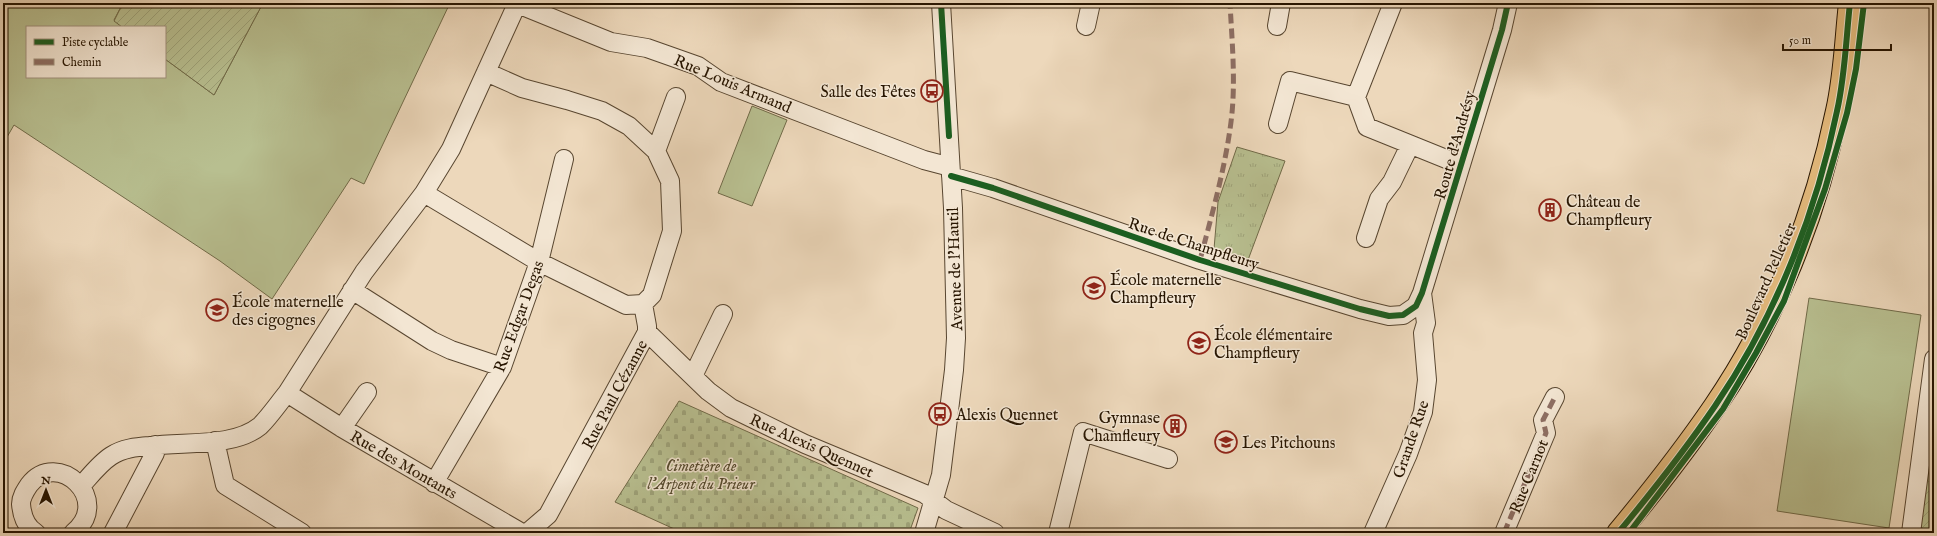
<svg xmlns="http://www.w3.org/2000/svg" width="1937" height="536" viewBox="0 0 1937 536" font-family="'IM FELL English',serif">
<style>
.grass{fill:#b8bf90;stroke:#706a48}
.cemetery{fill:url(#cemetery-stones);stroke:#706a48}
.park{fill:url(#park-tufts);stroke:#706a48}
.garden{fill:url(#garden-furrows);stroke:#706a48}
.lines{fill:none;stroke-linecap:round;stroke-linejoin:round}
.minor-casing{stroke:#584630;stroke-width:20}
.major-casing{stroke:#271501;stroke-width:24}
.minor{stroke:#f3e6d3;stroke-width:18}
.major{stroke:#e6bc7e;stroke-width:22}
.quiet{stroke:#8d6e63;stroke-width:5;stroke-dasharray:10 5;stroke-linecap:butt}
.cycleway-casing{stroke:#f3e6d3;stroke-width:8}
.cycleway{stroke:#1b5e20;stroke-width:6}
.labels{text-anchor:middle;stroke-width:3;stroke-linejoin:round;paint-order:stroke}
.street-label{font-size:16px;fill:#271501;stroke:#f3e6d3}
.poi-label{font-size:16px;fill:#271501;stroke:#f3e6d3;text-anchor:start}
.park-label{font-size:16px;font-style:italic;fill:#52482c;stroke:#f3e6d3}
</style>
<defs>
<pattern id="cemetery-stones" width="16" height="16" patternUnits="userSpaceOnUse"><rect width="16" height="16" fill="#b8bf90"/><path d="M2 7V4a2 2 0 0 1 4 0v3zM10 15v-3a2 2 0 0 1 4 0v3z" fill="#9ea37a"/></pattern>
<pattern id="park-tufts" width="24" height="20" patternUnits="userSpaceOnUse"><rect width="24" height="20" fill="#b8bf90"/><path d="M3 7l-1-3M5 7V3M7 7l1-3M15 17l-1-3M17 17v-4M19 17l1-3" fill="none" stroke="#9ea37a"/></pattern>
<pattern id="garden-furrows" width="10" height="10" patternUnits="userSpaceOnUse"><rect width="10" height="10" fill="#b8bf90"/><path d="M-1 1l2-2M0 10L10 0M9 11l2-2" fill="none" stroke="#9ea37a"/></pattern>
</defs>
<rect width="100%" height="100%" fill="#edd8bb"/>
<filter id="stains"><feTurbulence type="fractalNoise" baseFrequency=".005" numOctaves="4"/><feColorMatrix values="0 0 0 0 .2 0 0 0 0 .09 0 0 0 0 .02 0 0 0 .5 -.17"/></filter>
<radialGradient id="worn" r=".72"><stop offset=".6" stop-color="#630" stop-opacity="0"/><stop offset="1" stop-color="#630" stop-opacity=".3"/></radialGradient>
<!-- grass -->
<path class="grass" d="M3,3H123L114,20L122,27H27V77H165V59L214,95L263,3H450L364,184L351,178L272,299L220,261L14,125L3,144Z
M752,106L787,120L752,206L718,193Z
M1809,298L1921,315L1889,528L1777,511Z"/>
<!-- cemetery -->
<path class="cemetery" d="M679,401L918,508L909,533H683L615,502Z"/>
<!-- park -->
<path class="park" d="M1237,147L1285,161L1248,260L1214,249L1218,202Z"/>
<!-- garden -->
<path class="garden" d="M123,3H263L214,95L165,59V27H122L114,21Z
M1934,416V533H1919Z"/>
<g class="lines">
<!-- minor casing -->
<g class="minor-casing">
<path id="minor" d="M515,3L611,42L647,48L698,66L721,82L924,160L943,165L950,164
M1393,3L1356,97L1367,127L1461,165
M1086,26L1091,3
M1277,26L1281,3
M486,72L522,88L567,100L602,111L629,126L656,151L670,181L672,231L652,295L643,304L647,326V332L548,515L527,533
M1278,124L1290,81L1356,97
M656,151L676,97
M951,176L993,188L1200,260L1360,309L1389,316L1403,315L1416,306L1422,293L1502,30L1508,3
M424,193L539,262L626,305L643,304
M1366,238L1379,199L1392,182L1410,145
M352,290L432,341L451,350L502,367
M647,332L708,391L731,408L805,444L925,494L946,510L995,533
M693,376L723,314
M287,393L342,428L522,533
M342,428L367,392
M215,441L225,485L302,533
M434,483L502,367L539,262L564,159
M81,486C90,476 100,463 111,456C123,448 137,447 150,446C183,441 233,448 260,426C270,416 278,404 287,393L364,272L424,193L451,149L517,4
M36,533C26,527 22,516 21,504C21,497 25,491 29,485C57,448 114,500 73,533
M113,533L155,453V445
M924,533L941,475L954,370L956,338L953,208L941,3
M1058,533L1083,432L1168,459
M1373,533L1408,454L1423,412L1427,380L1423,333L1426,323L1422,293
M1504,533L1546,433L1543,420L1555,397
M1911,533L1934,359"/>
</g>
<!-- major casing -->
<g class="major-casing">
<path id="major" d="M1618,533C1652,492 1685,450 1715,406C1775,318 1816,214 1837,111C1845,76 1846,39 1850,3"/>
</g>
<!-- minor -->
<use href="#minor" class="minor"/>
<!-- major -->
<use href="#major" class="major"/>
<!-- quiet -->
<path class="quiet" d="M1200,260C1212,214 1225,169 1231,122C1236,83 1232,42 1230,3
M1504,533L1546,433L1543,420L1555,397"/>
<!-- cycleway casing -->
<g class="cycleway-casing">
<path id="cycleway" d="M941,3L949,136
M951,176L993,188L1200,260L1360,309L1389,316L1403,315L1416,306L1422,293L1502,30L1508,3
M1618,533C1652,492 1685,450 1715,406C1775,318 1816,214 1837,111C1845,76 1846,39 1850,3
M1629,533L1723,409L1756,353L1784,301L1825,189L1847,113L1856,69L1864,3"/>
</g>
<!-- cycleway -->
<use href="#cycleway" class="cycleway"/>
</g>
<!-- icons -->
<defs>
<g id="bus-ring" transform="scale(1.15)"><circle r="9.5" fill="#f3e6d3" stroke="#8f2418" stroke-width="1.5"/><path d="M-5-6H5V4H4V6H2V4H-2V6H-4V4H-5ZM-3.5-4V0h7V-4ZM-3.5 1.2v1.5H-2V1.2ZM2 1.2v1.5H3.5V1.2Z" fill="#8f2418"/></g>
<g id="building-ring" transform="scale(1.15)"><circle r="9.5" fill="#f3e6d3" stroke="#8f2418" stroke-width="1.5"/><path d="M-4-6H4V6H1V3H-1V6H-4ZM-2.5-4.3h1.7v1.8h-1.7ZM.8-4.3h1.7v1.8H.8ZM-2.5-1h1.7V.8h-1.7ZM.8-1h1.7V.8H.8Z" fill="#8f2418"/></g>
<g id="school-ring" transform="scale(1.15)"><circle r="9.5" fill="#f3e6d3" stroke="#8f2418" stroke-width="1.5"/><path d="M0-5L7-2L0 1L-7-2ZM-4 1L0 2.5L4 1V4Q0 6-4 4Z" fill="#8f2418"/></g>
</defs>
<g fill-rule="evenodd">
<use href="#bus-ring" x="932" y="91"/>
<use href="#building-ring" x="1550" y="210"/>
<use href="#school-ring" x="1094" y="288"/>
<use href="#school-ring" x="217" y="310"/>
<use href="#school-ring" x="1199" y="343"/>
<use href="#bus-ring" x="940" y="414"/>
<use href="#building-ring" x="1175" y="426"/>
<use href="#school-ring" x="1226" y="442"/>
</g>
<g class="labels">
<!-- street labels -->
<g class="street-label">
<text transform="translate(733 83) rotate(23)" y="6">Rue Louis Armand</text>
<text transform="translate(1454 145) rotate(-74)" y="6">Route d'Andrésy</text>
<text transform="translate(1194 243) rotate(18)" y="6">Rue de Champfleury</text>
<text transform="translate(954 269) rotate(-92)" y="6">Avenue de l'Hautil</text>
<text transform="translate(1765 281) rotate(-66)" y="6">Boulevard Pelletier</text>
<text transform="translate(518 316) rotate(-70)" y="6">Rue Edgar Degas</text>
<text transform="translate(614 394) rotate(-62)" y="6">Rue Paul Cézanne</text>
<text transform="translate(1410 439) rotate(-71)" y="6">Grande Rue</text>
<text transform="translate(812 445) rotate(24)" y="6">Rue Alexis Quennet</text>
<text transform="translate(404 464) rotate(30)" y="6">Rue des Montants</text>
<text transform="translate(1528 476) rotate(-68)" y="6">Rue Carnot</text>
</g>
<!-- poi labels -->
<g class="poi-label">
<text x="916" y="97" text-anchor="end">Salle des Fêtes</text>
<text x="1566" y="207">Château de<tspan x="1566" dy="18">Champfleury</tspan></text>
<text x="1110" y="285">École maternelle<tspan x="1110" dy="18">Champfleury</tspan></text>
<text x="232" y="307">École maternelle<tspan x="232" dy="18">des cigognes</tspan></text>
<text x="1214" y="340">École élémentaire<tspan x="1214" dy="18">Champfleury</tspan></text>
<text x="956" y="420">Alexis Quennet</text>
<text x="1160" y="423" text-anchor="end">Gymnase<tspan x="1160" dy="18">Chamfleury</tspan></text>
<text x="1242" y="448">Les Pitchouns</text>
</g>
<!-- park labels -->
<g class="park-label">
<text x="701" y="471">Cimetière de<tspan x="701" dy="18">l'Arpent du Prieur</tspan></text>
</g>
</g>
<!-- margin -->
<rect width="1937" height="536" fill="none" stroke="#edd8bb" stroke-width="16"/>
<rect x="4" y="4" width="1929" height="528" fill="none" stroke="#271501" stroke-width="2"/>
<rect x="8" y="8" width="1921" height="520" fill="none" stroke="#271501"/>
<!-- legend -->
<rect x="26" y="26" width="140" height="52" fill="#f3e6d3" stroke="#a1927f"/>
<rect x="34" y="39" width="20" height="6" fill="#1b5e20" stroke="#a1927f"/>
<text x="62" y="46" font-size="12" fill="#271501">Piste cyclable</text>
<rect x="34" y="59" width="20" height="6" fill="#8d6e63" stroke="#a1927f"/>
<text x="62" y="66" font-size="12" fill="#271501">Chemin</text>
<!-- north arrow -->
<g transform="translate(46 490)" stroke="#f3e6d3" stroke-width="3" paint-order="stroke">
<path d="M0-3L7 15L0 10L-7 15Z" fill="#271501"/>
<text y="-6" font-size="11" font-weight="bold" text-anchor="middle" fill="#271501">N</text>
</g>
<!-- scale -->
<path d="M1783 44v6h108v-6" fill="none" stroke="#271501" stroke-width="2"/>
<text x="1789" y="44" font-size="12" fill="#271501" stroke="#f3e6d3" stroke-width="3" paint-order="stroke">50 m</text>
<rect width="100%" height="100%" filter="url(#stains)"/>
<rect width="100%" height="100%" fill="url(#worn)"/>
</svg>
